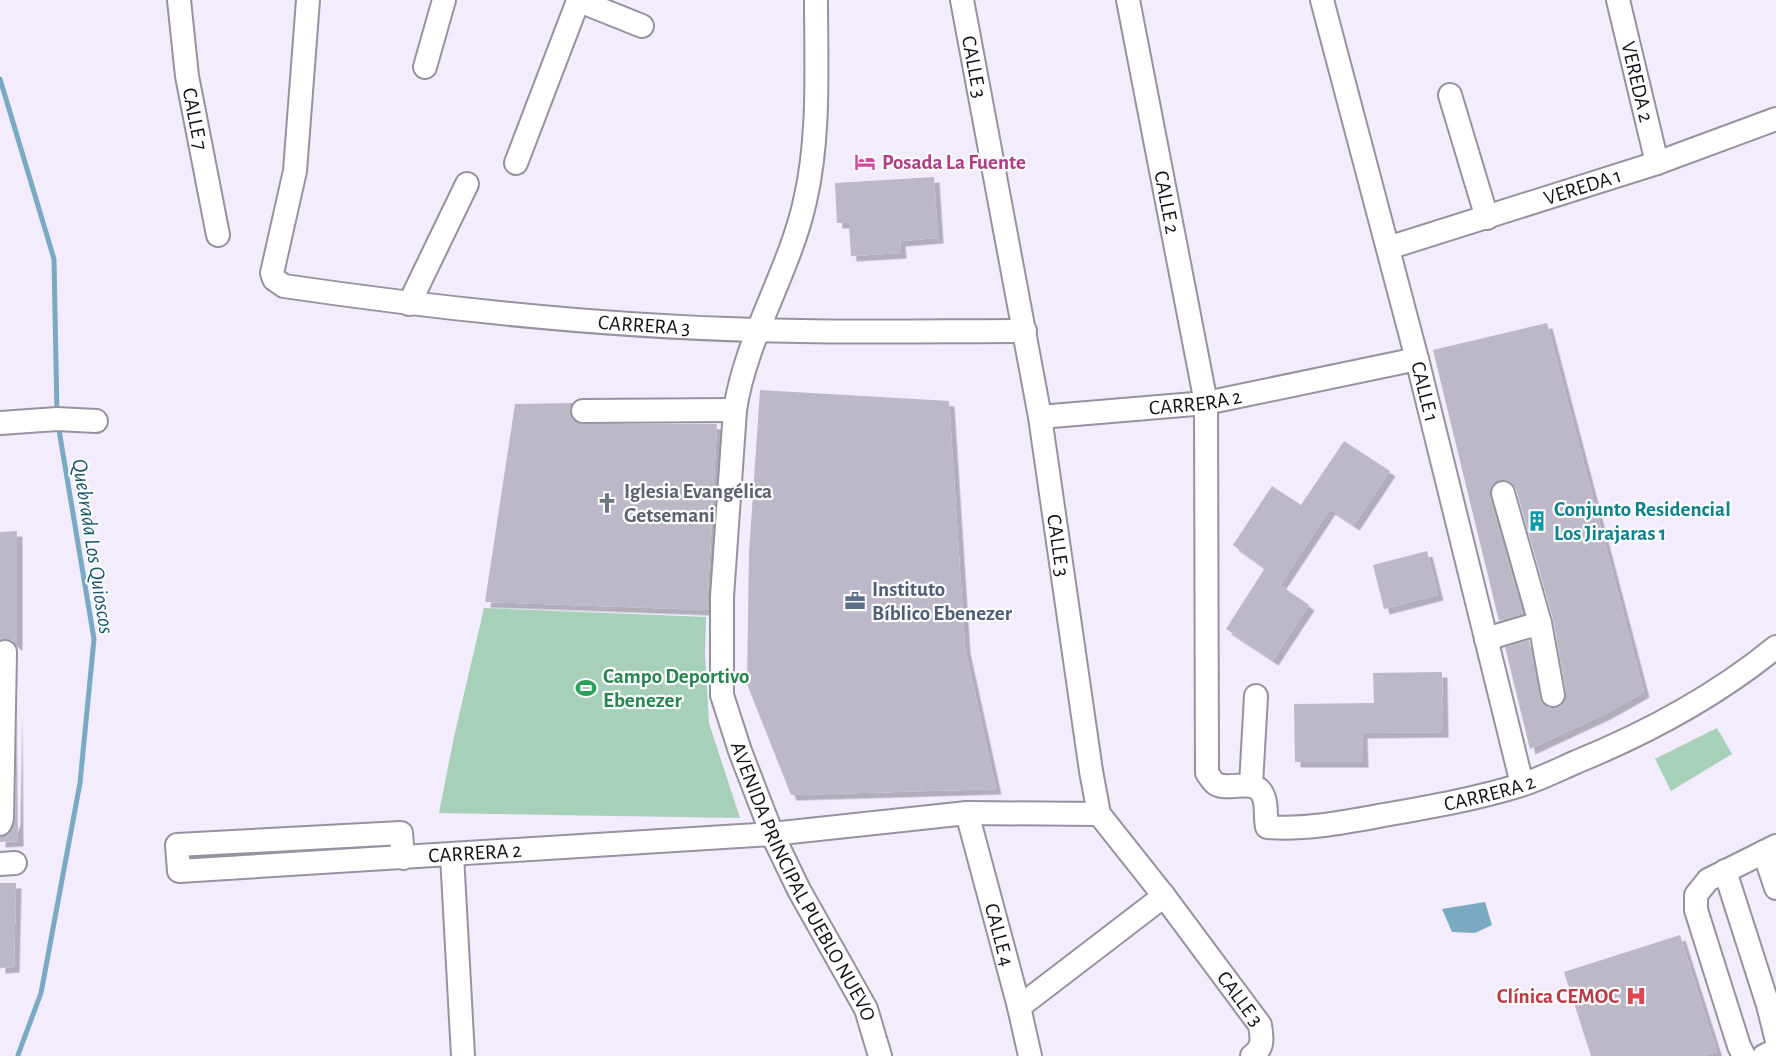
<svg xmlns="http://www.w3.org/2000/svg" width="1776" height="1056" viewBox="0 0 1776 1056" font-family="'Alegreya Sans',sans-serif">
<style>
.green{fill:#a7d0b8}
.water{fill:#79aac1}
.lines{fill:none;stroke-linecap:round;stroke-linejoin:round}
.stream{stroke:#79aac1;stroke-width:5}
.building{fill:#bdb8c7;filter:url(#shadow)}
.minor-casing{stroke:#9792a0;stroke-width:26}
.minor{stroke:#fff;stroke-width:22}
.labels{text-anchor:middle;stroke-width:4.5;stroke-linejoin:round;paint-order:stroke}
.street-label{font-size:21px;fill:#111015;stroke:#fdfcff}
.hotel-label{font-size:21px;font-weight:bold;fill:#b23c85;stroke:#fdfcff;text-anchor:start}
.worship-label{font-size:21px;font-weight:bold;fill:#5b616d;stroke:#fdfcff;text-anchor:start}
.culture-label{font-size:21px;font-weight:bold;fill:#0d838f;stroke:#fdfcff;text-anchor:start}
.service-label{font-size:21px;font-weight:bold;fill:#4e5e75;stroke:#fdfcff;text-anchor:start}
.leisure-label{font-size:21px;font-weight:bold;fill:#27864d;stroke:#fdfcff;text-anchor:start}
.health-label{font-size:21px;font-weight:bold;fill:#be3a42;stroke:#fdfcff;text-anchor:end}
.water-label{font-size:22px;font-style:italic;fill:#14546d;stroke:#fdfcff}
</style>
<defs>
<filter id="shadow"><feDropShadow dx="5.5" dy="5.5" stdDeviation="0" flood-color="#0004"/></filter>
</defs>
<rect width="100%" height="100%" fill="#f2ecfc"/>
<!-- green -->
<path class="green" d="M484,608L706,617L705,654L709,723L740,818L439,813L454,737Z
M1717,728L1732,754L1671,791L1655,759Z"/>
<!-- water -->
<path class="water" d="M1485,902L1492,925L1475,933L1452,932L1442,909Z"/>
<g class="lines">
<!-- stream -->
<path class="stream" d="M0,79L54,259L57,415
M18,1055L41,993L80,783L94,639L58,424"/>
</g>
<!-- building -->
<path class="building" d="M934,177L938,238L900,241L901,253L851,256L849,223H837L835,183Z
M1547,323L1644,692L1607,713L1530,749L1505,647L1529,640L1542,703L1549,708H1555L1561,706L1565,700L1566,693L1553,619L1516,489L1512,483L1506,480H1500L1493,484L1490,490V497L1523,614L1499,621L1433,350Z
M760,390L949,401L965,648L996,789L791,795L747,684L749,553Z
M573,403L570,411L571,417L576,422L583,424H717L707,610L485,602L515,404Z
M1344,441L1390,471L1354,525L1330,509L1280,585L1309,605L1273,660L1226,629L1265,568L1233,545L1272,486L1301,505Z
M17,531V646L11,640H0V532Z
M1427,551L1438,595L1384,609L1373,565Z
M1442,672L1443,732L1362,733L1363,762H1295L1294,704L1374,703L1373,673Z
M17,711L18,841L0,842V837L9,834L15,820Z
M0,883H16L14,967L0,968Z
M1680,935L1717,1052L1702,1056H1591L1564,972Z"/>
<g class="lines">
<!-- minor casing -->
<g class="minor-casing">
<g id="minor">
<path id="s1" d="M179,0L187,76L218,235"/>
<path id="s2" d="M308,0L295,171L272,273L274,279L284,286C441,309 599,326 757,330C847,333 936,331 1025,331"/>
<path d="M577,0L642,26"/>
<path id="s3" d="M816,0C816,67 820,136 805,201C789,273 746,337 735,410L722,597V695L740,751L772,834L799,890L866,1009L880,1056"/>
<path id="s4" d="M962,0L1040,417L1091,771L1099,814L1164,896L1260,1025C1262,1038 1264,1048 1252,1056"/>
<path id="s5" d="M1128,0L1206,403L1207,773C1209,776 1213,782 1216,784C1231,792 1257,775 1264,798C1267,806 1265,818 1267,827C1305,830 1346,822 1384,815C1430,807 1476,799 1521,785C1540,779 1558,770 1576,762C1647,733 1716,696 1776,647"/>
<path id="s6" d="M1322,0L1417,359L1522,784"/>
<path id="s7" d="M1618,0L1657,163"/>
<path d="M425,67L444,0"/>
<path d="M1450,95L1487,218"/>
<path d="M516,163L578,1"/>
<path id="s8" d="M1388,248L1657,163L1776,119"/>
<path d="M409,304L467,184"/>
<path d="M583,411L735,410"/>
<path id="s9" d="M1040,417L1206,403L1417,359"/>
<path d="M0,423L57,419L96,421"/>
<path d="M1540,623L1553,695"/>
<path d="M1486,639L1540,623L1503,493"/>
<path d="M1251,785L1256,696"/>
<path id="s10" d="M967,813L1019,1007L1030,1056"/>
<path d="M0,824L2,819L5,652"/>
<path d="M1764,852L1776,888"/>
<path d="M452,855L463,1056"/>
<path id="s11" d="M403,858L401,833L177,845L179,871L772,834L967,813L1099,814"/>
<path d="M0,864L15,863"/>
<path d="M1725,871L1768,1005L1776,1037"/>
<path d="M1019,1007L1164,896"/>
<path d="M1744,1056L1739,1046L1696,910V895L1708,880L1776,846"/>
<path d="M1764,1056L1776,1050V1047"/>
</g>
</g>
<!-- minor -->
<use href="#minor" class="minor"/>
</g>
<!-- icons -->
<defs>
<g id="hotel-bare" transform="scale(1.62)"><path d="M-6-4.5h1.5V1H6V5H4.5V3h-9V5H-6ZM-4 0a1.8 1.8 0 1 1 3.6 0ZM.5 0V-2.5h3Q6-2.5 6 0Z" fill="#d1479c" stroke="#fdfcff" stroke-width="2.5" paint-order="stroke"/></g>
<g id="church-bare" transform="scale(1.62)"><path d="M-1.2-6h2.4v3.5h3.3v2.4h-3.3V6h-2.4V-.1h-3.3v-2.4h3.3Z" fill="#6b7280" stroke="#fdfcff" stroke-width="2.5" paint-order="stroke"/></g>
<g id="building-bare" transform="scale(1.62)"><path d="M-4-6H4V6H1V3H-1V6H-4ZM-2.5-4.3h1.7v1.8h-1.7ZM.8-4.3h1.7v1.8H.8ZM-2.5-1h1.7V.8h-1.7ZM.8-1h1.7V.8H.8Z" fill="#0f9aa8" stroke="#fdfcff" stroke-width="2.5" paint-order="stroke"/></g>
<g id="office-bare" transform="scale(1.62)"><path d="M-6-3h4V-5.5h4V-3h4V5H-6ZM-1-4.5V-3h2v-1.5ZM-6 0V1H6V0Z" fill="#5c6f8a" stroke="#fdfcff" stroke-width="2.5" paint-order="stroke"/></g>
<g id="stadium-bare" transform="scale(1.62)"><path d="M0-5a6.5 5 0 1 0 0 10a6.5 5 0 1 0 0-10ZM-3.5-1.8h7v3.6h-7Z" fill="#2e9e5b" stroke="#fdfcff" stroke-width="2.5" paint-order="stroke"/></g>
<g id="hospital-bare" transform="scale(1.62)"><path d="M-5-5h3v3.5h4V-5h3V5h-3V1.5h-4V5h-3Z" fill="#e0444e" stroke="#fdfcff" stroke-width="2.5" paint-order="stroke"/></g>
</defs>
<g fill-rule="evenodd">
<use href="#hotel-bare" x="865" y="162"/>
<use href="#church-bare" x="607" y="503"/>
<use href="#building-bare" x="1537" y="521"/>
<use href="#office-bare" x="855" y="601"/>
<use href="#stadium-bare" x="586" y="688"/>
<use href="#hospital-bare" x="1636" y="996"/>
</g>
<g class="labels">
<!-- street labels -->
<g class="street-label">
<text dy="7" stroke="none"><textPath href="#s4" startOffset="68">CALLE 3</textPath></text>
<text dy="7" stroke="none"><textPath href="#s7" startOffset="84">VEREDA 2</textPath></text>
<text dy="7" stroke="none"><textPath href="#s1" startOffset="120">CALLE 7</textPath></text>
<text dy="7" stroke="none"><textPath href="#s8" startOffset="204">VEREDA 1</textPath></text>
<text dy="7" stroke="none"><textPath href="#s5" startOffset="206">CALLE 2</textPath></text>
<text dy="7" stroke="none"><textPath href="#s2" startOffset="657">CARRERA 3</textPath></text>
<text dy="7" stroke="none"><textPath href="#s6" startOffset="405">CALLE 1</textPath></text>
<text dy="7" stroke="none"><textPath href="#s9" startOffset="156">CARRERA 2</textPath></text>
<text dy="7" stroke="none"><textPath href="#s4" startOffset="554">CALLE 3</textPath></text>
<text dy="7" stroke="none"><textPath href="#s5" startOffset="1104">CARRERA 2</textPath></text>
<text dy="7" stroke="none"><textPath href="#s11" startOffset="572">CARRERA 2</textPath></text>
<text dy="7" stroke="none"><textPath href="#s3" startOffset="912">AVENIDA PRINCIPAL PUEBLO NUEVO</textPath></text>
<text dy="7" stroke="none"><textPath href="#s10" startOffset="126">CALLE 4</textPath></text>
<text dy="7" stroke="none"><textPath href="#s4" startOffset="1058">CALLE 3</textPath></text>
</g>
<!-- hotel labels -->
<g class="hotel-label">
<text x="882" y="169">Posada La Fuente</text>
</g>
<!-- worship labels -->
<g class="worship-label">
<text x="624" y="498">Iglesia Evangélica<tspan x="624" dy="24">Getsemani</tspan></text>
</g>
<!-- culture labels -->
<g class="culture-label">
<text x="1554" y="516">Conjunto Residencial<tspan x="1554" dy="24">Los Jirajaras 1</tspan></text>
</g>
<!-- service labels -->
<g class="service-label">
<text x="872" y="596">Instituto<tspan x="872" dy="24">Bíblico Ebenezer</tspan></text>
</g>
<!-- leisure labels -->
<g class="leisure-label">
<text x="603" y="683">Campo Deportivo<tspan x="603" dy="24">Ebenezer</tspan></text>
</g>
<!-- health labels -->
<g class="health-label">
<text x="1619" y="1003">Clínica CEMOC</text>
</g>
<!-- water labels -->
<g class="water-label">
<text transform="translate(94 546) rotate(81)" y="8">Quebrada Los Quioscos</text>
</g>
</g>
</svg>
